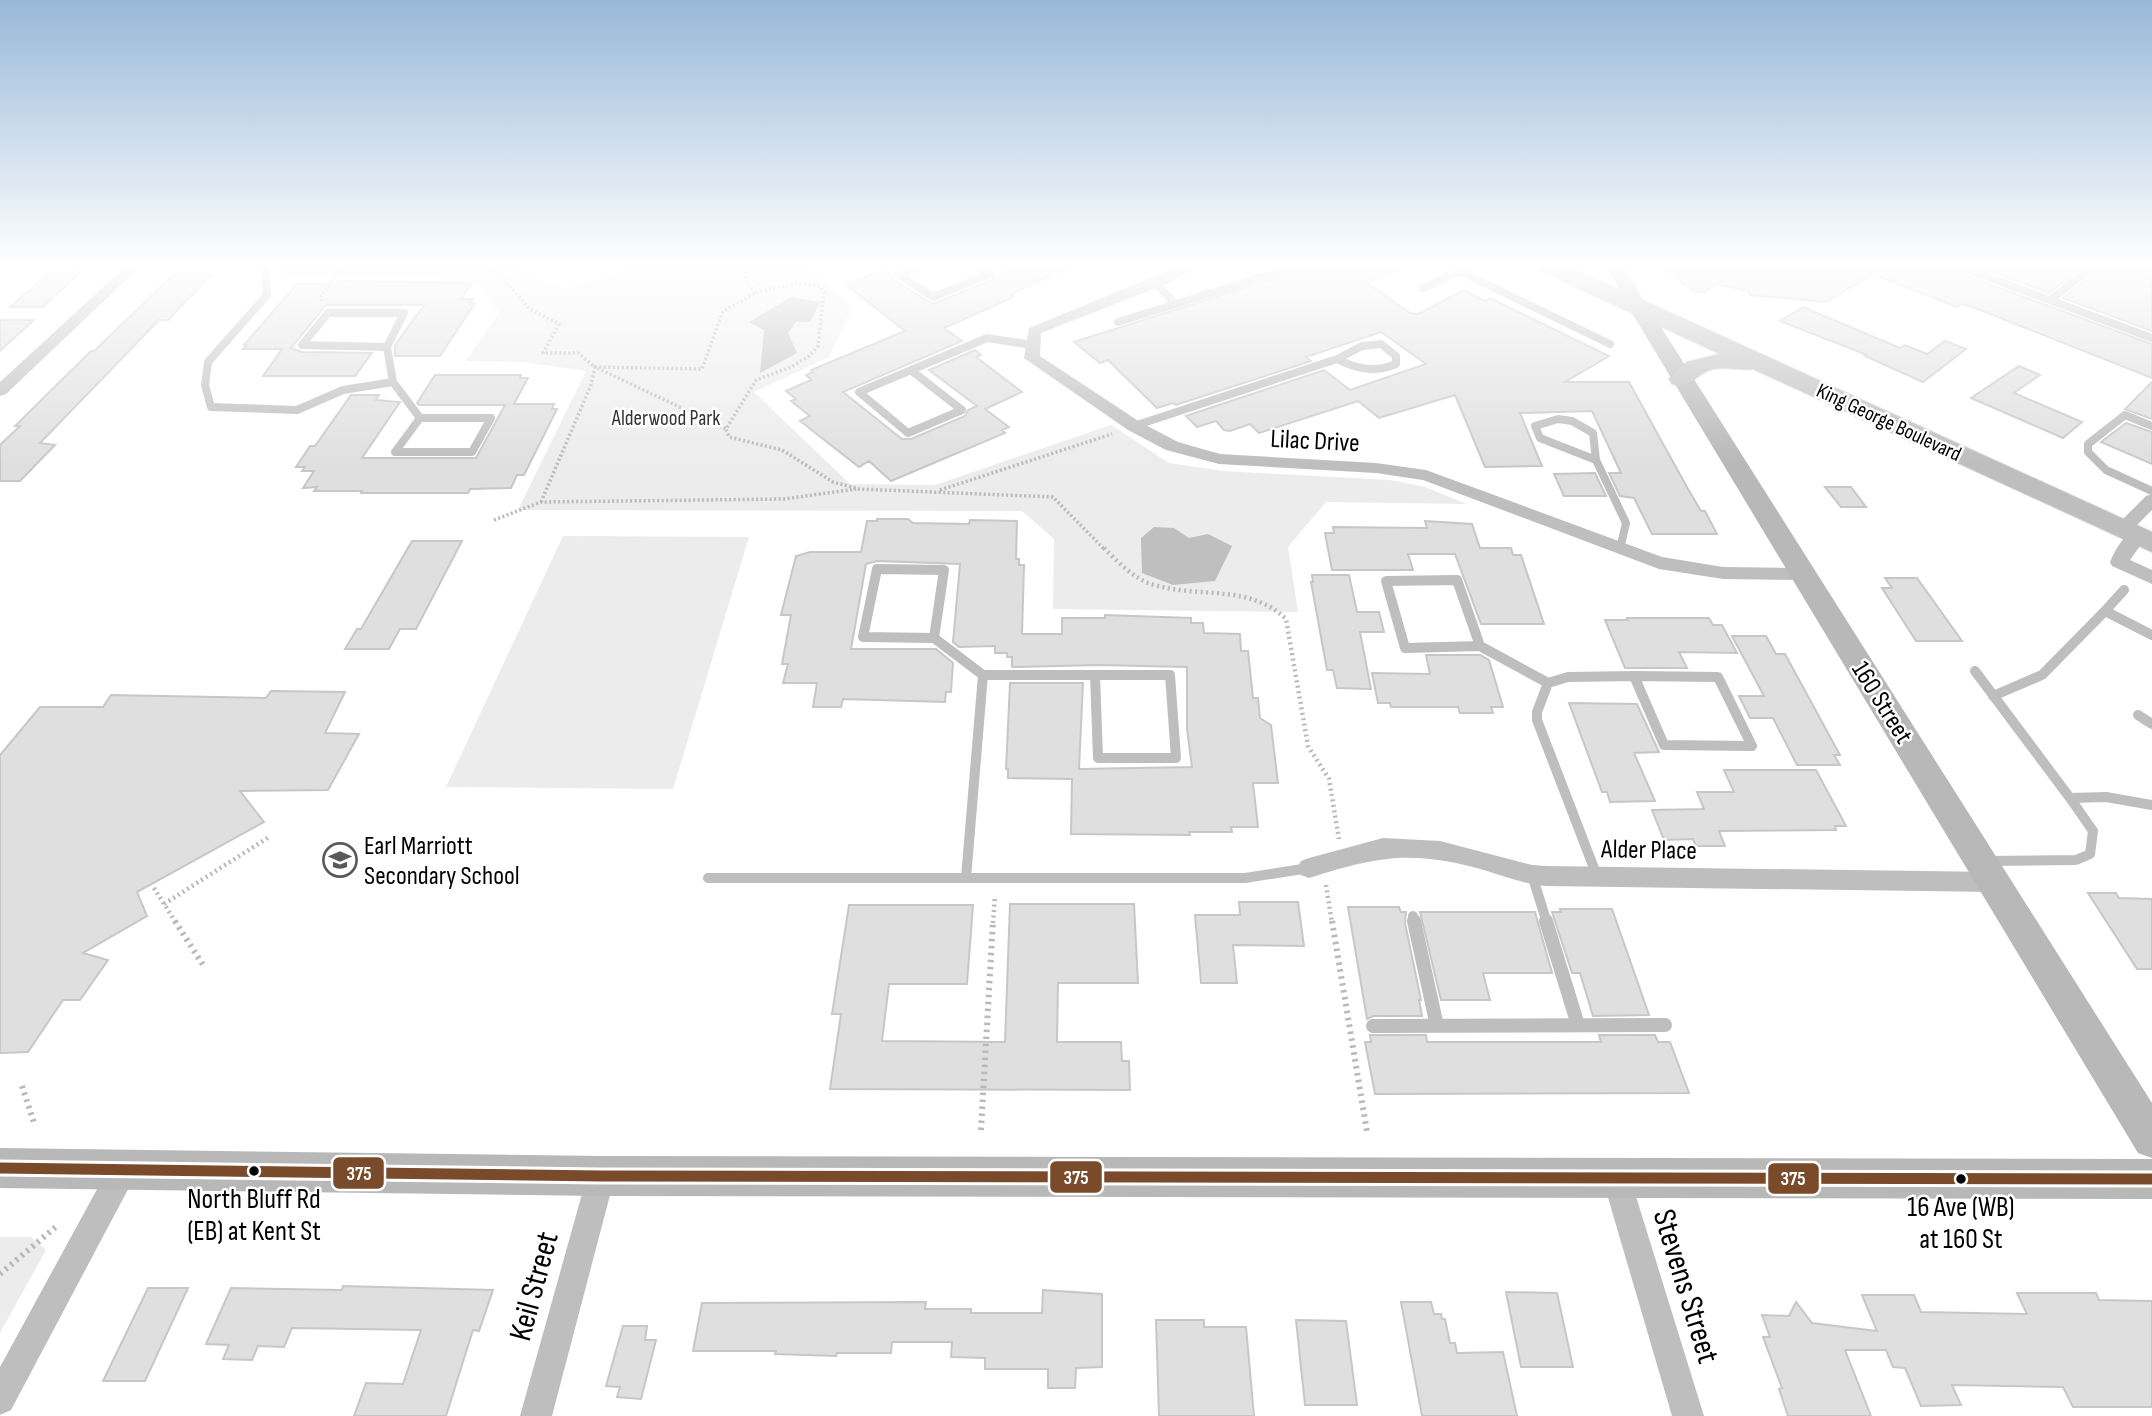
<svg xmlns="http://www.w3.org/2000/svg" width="2152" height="1416" viewBox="0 0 2152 1416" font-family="'Sofia Sans Condensed',sans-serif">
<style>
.green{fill:#ececec}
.water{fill:#bfbfbf}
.building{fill:#dfdfdf;stroke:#c7c7c7;stroke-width:2}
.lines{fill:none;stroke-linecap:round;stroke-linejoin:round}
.primary-casing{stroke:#dbdbdb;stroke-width:2}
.path-far2{stroke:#b9b9b9;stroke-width:3.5;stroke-dasharray:2 2.5;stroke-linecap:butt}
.path-far1{stroke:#b9b9b9;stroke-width:4.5;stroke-dasharray:2 3.5;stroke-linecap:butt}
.path{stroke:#b9b9b9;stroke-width:6;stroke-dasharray:2.5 4.5;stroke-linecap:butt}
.service-far2{stroke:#bebebe;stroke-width:8}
.service-far1{stroke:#bebebe;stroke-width:10}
.service{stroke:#bebebe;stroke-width:14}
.minor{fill:#bebebe;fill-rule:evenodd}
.tertiary{fill:#bebebe;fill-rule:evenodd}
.secondary{fill:#b8b8b8;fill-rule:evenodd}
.primary{fill:#bebebe;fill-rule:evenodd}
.bus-1-casing{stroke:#fff;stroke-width:17}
.bus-1{stroke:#7a4b2a;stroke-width:11}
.bus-dot{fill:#000;stroke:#fff;stroke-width:2.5}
.labels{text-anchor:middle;stroke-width:5;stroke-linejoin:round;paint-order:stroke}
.far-park-label{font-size:21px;fill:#333;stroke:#fff}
.far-street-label{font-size:21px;fill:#000;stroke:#fff}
.street-label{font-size:26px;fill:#000;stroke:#fff}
.poi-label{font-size:26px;fill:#000;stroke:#fff;text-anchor:start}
.near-bus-label{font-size:28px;fill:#000;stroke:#fff}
.near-street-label{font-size:32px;fill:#000;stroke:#fff}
.line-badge{stroke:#fff;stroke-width:2.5}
.badge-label{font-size:19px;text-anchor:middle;font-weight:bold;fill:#fff}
</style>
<rect width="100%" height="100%" fill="#fff"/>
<!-- green -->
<path class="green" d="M278,266H516L528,276L566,288L641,266H813L809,268L852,308L829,357L754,392L850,484L935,485L1111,425L1169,463L1223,471L1390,480L1425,487L1467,504L1326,502L1288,547L1298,612L1053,609L1054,539L1022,511L518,510L586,371L523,362L466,361L499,313L473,276L284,277Z
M563,536L749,537L673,789L446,787Z
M0,1237H31L46,1250L0,1333Z"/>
<!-- water -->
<path class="water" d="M791,297L820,302L810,322H796L788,333L797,353L760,373L764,330L749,322Z
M1154,527L1174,528L1189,538L1208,534L1232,546L1215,581L1173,585L1142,573L1141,538Z"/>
<!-- building -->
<path class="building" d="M1016,266L1073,267L1041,280L1017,291L1012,295L1014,297L944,328L962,341L843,392L902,439H911L965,416L968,410L977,406L929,370L975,350L981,355L976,357L1022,392L985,409L1009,427L1002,430L1005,433L891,481L869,461L859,467L800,421L810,416L791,401L796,399L786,391L811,380L806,375L813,372L811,370L905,331L845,284L884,270L895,281L933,304L992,280L997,274Z
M1314,266H1406L1367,283L1410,313L1418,314L1464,290L1485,301L1490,298L1609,356L1565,382H1629L1688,489L1701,511H1705L1717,534H1652L1634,498L1620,496L1609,473H1621L1592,411L1520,413L1542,466L1485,467L1455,395L1379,418L1358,401L1259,433L1250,424L1230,431L1224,430L1216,421L1197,427L1186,416L1324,370L1350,390L1426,364L1381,332L1306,357L1311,361L1176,405L1173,403L1157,408L1108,360L1100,363L1074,342Z
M1662,266H1952L1956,272L2152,344V378L1975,308L1961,304L1957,307L1873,274L1826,302L1750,295L1749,291L1715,284L1704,293L1692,290Z
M1977,266H2083L2049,293Z
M2100,266H2152V331L2063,298L2098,271Z
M82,271L43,307H10L48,274Z
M173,275H211L168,320H159L40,443L55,445L20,481H0V445L20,426H15L91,351H94Z
M338,281L472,283L461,299H473L470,303H475L440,356H395V345L424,305H326L291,348L302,352L372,353L355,376H263L282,349H243L247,345H244L297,284H335Z
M1803,307L1900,348L1905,345L1927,354L1945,341L1966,349L1923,382L1865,356L1867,355L1780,321Z
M0,320H34L0,351Z
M2019,366L2040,375L2014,393L2082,422L2063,438L1971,398Z
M435,375H521L520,378H528L514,404H554L552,409H557L524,475H517L511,488L470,489L468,493H361L362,491H314L317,487L303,488L314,471H302L305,467H296L310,446H315L351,395H379L376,400L400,402L362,458H476L505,405H419L417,403Z
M2152,382V419L2125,409Z
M2126,423L2152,432V464L2101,442Z
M1595,473L1606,496H1564L1554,474Z
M1825,487H1851L1866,507H1841Z
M877,519H908L913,523L969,524L970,520L1017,521L1016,559H1019V565H1024L1022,634H1062V618H1105V615L1191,618V623H1203L1204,633L1240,634L1241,651H1248L1253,698H1258L1260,718L1271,725L1278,783H1253L1258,827H1231L1232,832H1189L1190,835L1071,834L1072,779L1008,778V769H1006L1010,683H1083L1079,769L1192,767L1187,729V667L1099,665L1012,667V657H1007V653H995V646L959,647L953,642L960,564L877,561L866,564L851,649H936L953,663L951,692H946L945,702L843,699L841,707H813L817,683H783L788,664H782L791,615H781L796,556L810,552H861L867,521H877Z
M1425,521L1472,524L1480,548H1511L1513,555H1521L1544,624H1481L1455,554H1408L1413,570H1332L1325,533H1334L1333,527L1427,528Z
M412,541H462L416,629H400L389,649H345L357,629H361Z
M1312,575H1349L1357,612H1379L1384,632H1360L1371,689L1337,688L1333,670H1327L1311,582H1313Z
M1885,578H1917L1962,641H1916L1882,588H1892Z
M1627,618H1709L1713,625H1722L1737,653L1679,652L1687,668H1625L1605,620H1628Z
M1732,636H1766L1776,654H1785L1840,755H1834L1840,765H1797L1773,718H1750L1739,696H1764Z
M1426,655H1480L1489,660L1503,707H1491L1493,713H1460L1458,707H1391L1390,703H1378L1372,673L1430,674Z
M271,691L345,692L325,733L359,734L328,790L240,791L264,822L137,892L147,916L83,953L108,960L80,1000H63L28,1052L0,1053V755L40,707H103L111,695L266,698Z
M1569,703L1637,704L1659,752L1634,753L1655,801L1610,802L1607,792H1602Z
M1724,770H1816L1846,826H1835L1836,830L1719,831L1725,846H1696L1693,839L1664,840L1652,810L1704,809L1697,792H1734Z
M2088,893H2116L2119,898L2152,899V969H2137Z
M1239,902H1298L1304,946L1233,945L1237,983H1201L1195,915H1240Z
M1010,904H1134L1138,983H1058L1057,1042H1121L1122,1061H1129L1130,1090L830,1089L841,1014H832L849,905H973L967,984H889L882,1041L1005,1042Z
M1348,907H1399L1401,912H1406L1405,923L1421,1000H1419L1422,1016H1373L1367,1019Z
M1560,909H1612L1649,1015L1593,1016L1580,973H1572L1552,912H1561Z
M1420,912H1535L1552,973H1483L1490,1000H1441Z
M1370,1035H1426L1427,1042H1601L1599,1035H1655L1658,1042H1670L1689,1093L1375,1094L1365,1042H1371Z
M343,1286L493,1290L479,1331L473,1330L446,1416H354L366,1383L403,1384L421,1330L292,1328L284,1347L258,1346L252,1360L223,1359L229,1345L206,1344L231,1288L342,1290Z
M148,1288H188L145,1381H103Z
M1043,1290L1102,1294V1367L1076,1368L1075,1388H1048V1369H985V1358L951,1357L952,1342H892L891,1353H837L836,1356L775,1354L776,1351H693L702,1303L926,1302L925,1309H971V1313H1042Z
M1506,1292L1557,1293L1573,1367H1521Z
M2017,1293H2096L2099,1300L2152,1301V1407H2073L2063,1387L1952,1385L1961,1405L1921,1406L1905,1368L1893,1367L1886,1350H1845L1871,1416H1788L1779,1389L1782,1388L1763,1337H1770L1762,1315L1789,1316L1796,1302L1812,1323L1877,1331L1862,1295H1914L1921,1312L2027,1314Z
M1401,1302H1431L1434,1314H1441L1442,1319H1445L1450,1343H1455L1457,1353L1503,1352L1517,1416H1422Z
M1156,1320H1204V1327H1246L1254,1416H1159Z
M1296,1320L1346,1321L1357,1405H1305Z
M623,1326H647L645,1340H656L641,1399L617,1397L620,1387L606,1386Z"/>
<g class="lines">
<!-- primary casing -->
<g class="primary-casing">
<path id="primary" d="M1538,266H1568L2152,532V552L1753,369C1740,371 1726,366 1713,369C1696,373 1692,389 1672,384L1669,379L1687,362L1720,354L1541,271Z"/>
</g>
<!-- path-far2 -->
<path class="path-far2" d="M492,266L530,309L559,324L543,353H578L595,367L702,369L723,311L756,293L746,281V266
M756,293L796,283L819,286L824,292L818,346L808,357L791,367L756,380L726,429L729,437L782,450L833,482L859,489L1053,497L1105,550
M322,301L320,297L343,266
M940,490L1112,434
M541,502L591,385L595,367L726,429
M494,520L541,502L784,499L856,489"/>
<!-- path-far1 -->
<path class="path-far1" d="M1104,548C1117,561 1133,578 1151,584C1197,599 1249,583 1286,619L1308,746L1329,779L1339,839
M1326,885L1332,923
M154,888L176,923
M164,904L269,837
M993,923L995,896"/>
<!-- path -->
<path class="path" d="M175,921L203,965
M1332,921L1367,1132
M22,1086L35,1126
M981,1130L993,921
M0,1274L58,1225"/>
<!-- service-far2 -->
<path class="service-far2" d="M265,266L267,295L208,362L205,385L211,407L297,410L343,390L393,382
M1958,266L2152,338
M1459,271L1610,344
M899,275L933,297L990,274L978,266
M899,275L920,266
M1156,283L1175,304
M1423,288L1470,266
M2050,300L2094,266
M328,313H404L387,347L302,345Z
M1118,322L1298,266
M1381,344L1396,356V364C1375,373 1357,369 1337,359L1362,346Z
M387,347L393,382L420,418
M912,371L962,410L908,433L859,392L987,338L1033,345
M420,418H491L472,452H395Z
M1558,419L1572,421L1593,433L1596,460L1540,438L1535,426Z
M1134,426L1337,359
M2152,426L2125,415L2088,444V452L2106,470L2152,491
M1596,460L1626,523L1620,549"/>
<!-- service-far1 -->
<path class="service-far1" d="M877,569L944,570L934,638L863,637Z
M1457,580L1480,646L1405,648L1386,581Z
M2105,611L2124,590
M934,638L983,675H1095
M1480,646L1548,683L1568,677L1634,676
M1975,671L2070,798
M1095,675H1170L1176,758H1098Z
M1634,676L1718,677L1752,746L1664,745Z
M1548,683L1537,712V720L1597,876
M1993,696L2042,675L2105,611L2152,635
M2138,715L2152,724
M1986,861L2076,860L2090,854L2093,831L2070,798L2106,797L2152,805
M1532,875L1547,923
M708,878H1245L1309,868
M966,878L983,675
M1413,916L1415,923"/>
<!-- service -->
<path class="service" d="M1414,921L1437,1026
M1546,921L1578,1025
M1373,1026L1665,1025"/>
<!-- minor -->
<path class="minor" d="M126,266H141L6,394L0,396V382Z
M1180,266H1198L1169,283L1041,333L1040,356L1140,422L1178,442L1220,454L1376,463L1426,470L1662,557L1723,567L1803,568L1810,570L1812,574L1810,578L1803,580L1723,579L1659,569L1423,480L1376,473L1219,464L1166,450L1128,430L1024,358L1029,328Z
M2152,494V510L2129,533H2117L2114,529L2117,525L2146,496Z
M2138,530L2147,536L2130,560L2152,570V584L2112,566L2110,562C2116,549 2123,534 2138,530Z
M1383,838L1440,841L1532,865L1546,866L1995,872L2003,875L2007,882L2003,889L1995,892L1546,886C1521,884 1497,873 1473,867C1406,850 1373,858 1309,878L1301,875L1297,868L1301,861L1309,858Z
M123,1156L133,1160L137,1170L133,1180L11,1410L0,1415V1367L113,1160Z
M601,1162L611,1166L615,1176L552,1416H520L587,1176L591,1166Z
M1616,1163L1626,1167L1630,1177L1704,1416H1672L1602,1177L1606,1167Z"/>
<!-- tertiary -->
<path class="tertiary" d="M1606,266H1624L1648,308L1645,312H1633Z"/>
<!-- secondary -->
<path class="secondary" d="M1639,302L1646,304L1649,308L2152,1103V1158L2138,1153L1629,308L1632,304Z
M0,1148L601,1156L2152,1159V1199L601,1196L0,1188Z"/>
<!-- primary -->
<use href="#primary" class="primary"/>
<!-- bus-1 casing -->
<g class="bus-1-casing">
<path id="bus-1" d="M0,1168L601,1176L2152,1179"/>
</g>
<!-- bus-1 -->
<use href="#bus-1" class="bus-1"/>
</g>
<!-- sky -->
<linearGradient id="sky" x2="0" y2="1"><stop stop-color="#97b8d8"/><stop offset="0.57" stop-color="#fff"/><stop offset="1" stop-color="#fff" stop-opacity="0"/></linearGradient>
<rect width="2152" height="464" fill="url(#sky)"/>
<!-- icons -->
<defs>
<g id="school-ring" transform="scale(1.75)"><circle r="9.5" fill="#fff" stroke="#595959" stroke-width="1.5"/><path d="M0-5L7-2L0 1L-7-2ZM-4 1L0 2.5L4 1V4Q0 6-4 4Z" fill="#595959"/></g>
</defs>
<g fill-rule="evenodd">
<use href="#school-ring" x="340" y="860"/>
</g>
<!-- markers -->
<g class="bus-dot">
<circle cx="254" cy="1171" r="6"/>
<circle cx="1961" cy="1179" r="6"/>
</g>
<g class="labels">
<!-- far-park labels -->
<g class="far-park-label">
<text x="666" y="425">Alderwood Park</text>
</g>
<!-- far-street labels -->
<g class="far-street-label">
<text transform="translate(1889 422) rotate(25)" y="7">King George Boulevard</text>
</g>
<!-- street labels -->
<g class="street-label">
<text transform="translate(1315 440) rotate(3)" y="9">Lilac Drive</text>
<text transform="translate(1883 702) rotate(58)" y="9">160 Street</text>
<text transform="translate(1649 849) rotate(1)" y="9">Alder Place</text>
</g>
<!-- poi labels -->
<g class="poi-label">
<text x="364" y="854">Earl Marriott<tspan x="364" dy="30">Secondary School</tspan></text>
</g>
<!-- near-bus labels -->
<g class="near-bus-label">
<text x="254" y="1208">North Bluff Rd<tspan x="254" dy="32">(EB) at Kent St</tspan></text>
<text x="1961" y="1216">16 Ave (WB)<tspan x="1961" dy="32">at 160 St</tspan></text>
</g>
<!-- near-street labels -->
<g class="near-street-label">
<text transform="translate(533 1286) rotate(-75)" y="11">Keil Street</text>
<text transform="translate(1687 1286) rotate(73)" y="11">Stevens Street</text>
</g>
</g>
<g class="line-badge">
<rect x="332" y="1156" width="53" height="34" rx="7" fill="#7a4b2a"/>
<rect x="1049" y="1160" width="54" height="34" rx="7" fill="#7a4b2a"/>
<rect x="1767" y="1162" width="53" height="33" rx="7" fill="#7a4b2a"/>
</g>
<g class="badge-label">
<text x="359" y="1180">375</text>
<text x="1076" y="1184">375</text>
<text x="1793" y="1185">375</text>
</g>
</svg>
